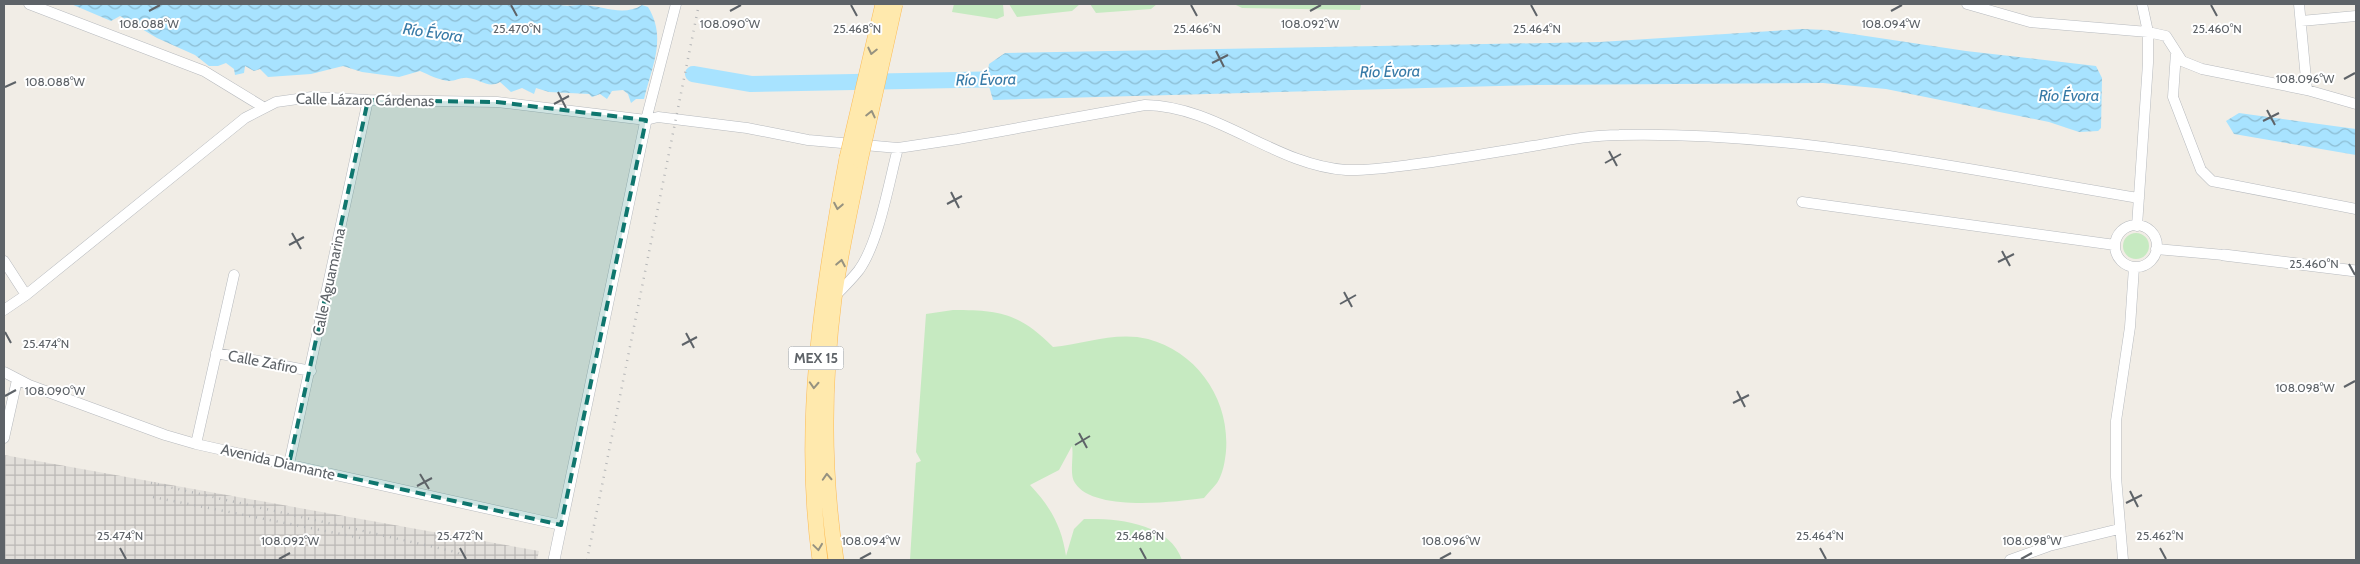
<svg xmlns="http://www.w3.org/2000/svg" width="2360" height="564" viewBox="0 0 2360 564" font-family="Cabin,sans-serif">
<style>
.industrial{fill:url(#industrial-grid)}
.green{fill:#c6eac1}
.water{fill:url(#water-waves)}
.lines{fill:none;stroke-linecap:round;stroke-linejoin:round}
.river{stroke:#a8e3ff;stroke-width:16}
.minor-casing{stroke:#b7babe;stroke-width:11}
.tertiary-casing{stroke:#b7babe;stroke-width:12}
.primary-casing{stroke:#fcbb54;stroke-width:16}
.minor{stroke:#fff;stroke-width:10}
.tertiary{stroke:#fff;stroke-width:11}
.primary{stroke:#ffe9ad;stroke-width:15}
.rail{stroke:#b5b6b7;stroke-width:2.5;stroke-dasharray:1 6;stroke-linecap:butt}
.primary-bridge-casing{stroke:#fcbb54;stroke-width:16;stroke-linecap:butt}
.primary-bridge{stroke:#ffe9ad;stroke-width:15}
.oneway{stroke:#969280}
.marked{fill:#0f766e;fill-opacity:0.2;stroke:#0f766e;stroke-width:4;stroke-dasharray:10 6;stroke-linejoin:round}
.ticks{fill:none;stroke:#5e6368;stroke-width:2}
.labels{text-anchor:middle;stroke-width:4;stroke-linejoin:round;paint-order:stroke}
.shield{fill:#fff;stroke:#8e9295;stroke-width:1}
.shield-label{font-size:14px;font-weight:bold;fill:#5e6368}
.street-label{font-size:15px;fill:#5e6368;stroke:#fff}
.water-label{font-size:16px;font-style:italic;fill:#377aa7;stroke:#fff}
.ticks-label{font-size:12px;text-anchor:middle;fill:#5e6368;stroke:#fff;stroke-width:4;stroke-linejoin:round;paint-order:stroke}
</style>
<defs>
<pattern id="industrial-grid" width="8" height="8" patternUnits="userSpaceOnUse" patternTransform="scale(1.25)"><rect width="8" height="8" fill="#e2dfda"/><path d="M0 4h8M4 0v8" fill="none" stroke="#bab8b5"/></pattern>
<pattern id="water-waves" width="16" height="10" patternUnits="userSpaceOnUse" patternTransform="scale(1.25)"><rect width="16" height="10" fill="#a8e3ff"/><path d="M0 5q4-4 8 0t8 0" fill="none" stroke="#8cbcd2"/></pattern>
</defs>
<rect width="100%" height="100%" fill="#f1ede6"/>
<!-- industrial -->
<path class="industrial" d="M4,455L539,551L537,560H4Z"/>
<!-- green -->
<path class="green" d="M954,4H1003L1004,16L997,19L952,12Z
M1009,4H1080L1072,11L1017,17Z
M1090,4H1157L1151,9L1096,13Z
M1234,4H1361L1360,10L1242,8Z
M2123 246a13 13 0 1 1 26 0a13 13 0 1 1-26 0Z
M953,310C1000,310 1019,313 1053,347C1083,344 1117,331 1148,339C1197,352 1230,399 1226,451C1225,461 1223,474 1217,483C1213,488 1208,493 1204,498C1175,502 1093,512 1075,483C1069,475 1074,456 1072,446L1059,470L1030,485C1050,506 1062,527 1066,556L1074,529L1084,519C1117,518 1170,523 1182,560H910L916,463L921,461L916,452L926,314Z"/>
<!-- water -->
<path class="water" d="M71,4H556C565,7 574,5 584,5C604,6 623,17 642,5L648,7C667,38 652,66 644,99H636L631,103L628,94L623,90L612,91L607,99L600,94L592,97L589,94L549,92L536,88L534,94L522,88L511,92L500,82C488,89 480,79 468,78C461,77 456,81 449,81C439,80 429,75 420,71L399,77L362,72L343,66L311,74L268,77L260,69L254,71L245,66L244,73L235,75L234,69L226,63L218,66H209L195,55L157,38L120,16L111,21Z
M1802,29L1826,30L1966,51L2096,66L2102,78L2101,128L2098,131L2079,132L2049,122L1886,89L1823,83L1537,85L993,100L987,79L989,64L1005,53L1600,42Z
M2239,113L2356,129V155L2234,134L2226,121Z"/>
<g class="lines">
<!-- river -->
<path class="river" d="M693,74L751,84L1010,79"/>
<!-- minor casing -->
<g class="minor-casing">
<path id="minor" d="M29,4L204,71L263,107
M1967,4L2030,22L2148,32L2166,36L2182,61L2202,69L2307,90L2356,104
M2299,4L2307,90
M2301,21L2356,16
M2176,52L2173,97L2201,170L2212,181L2356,209
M646,120L676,4
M1802,202L2115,245
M2115 246a21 21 0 1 1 42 0a21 21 0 1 1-42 0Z
M2137,226L2148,63V32L2142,4
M2156,249L2224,255
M4,261L26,295
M835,296C843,288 852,279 859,270C879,242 889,182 898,148
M4,310L26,295L245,118L276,102L312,97L368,100L497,102L646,120L658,117L747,128L808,140L898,148L958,139L1145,105C1218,106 1274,165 1346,170C1370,171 1394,167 1417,164C1456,159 1495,152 1533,146C1562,141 1590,135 1619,135C1794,131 1967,170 2139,198
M216,353L311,371
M4,372L29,385L165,435L196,444L561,525
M4,438L17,380
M196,444L234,275
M289,464L368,100
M2010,560L2049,546L2119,529
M2123,560L2116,477V421L2130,327L2134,267"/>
</g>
<!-- tertiary casing -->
<g class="tertiary-casing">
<path id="tertiary" d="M2224,255L2356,271
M554,560L646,120"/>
</g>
<!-- primary casing -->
<g class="primary-casing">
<path id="primary" d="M820,560C801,425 822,292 847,158
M836,560C823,474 823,386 834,299C840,253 851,207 860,161"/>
</g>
<!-- minor -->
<use href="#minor" class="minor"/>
<!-- tertiary -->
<use href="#tertiary" class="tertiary"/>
<!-- primary -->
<use href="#primary" class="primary"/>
<!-- rail -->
<path class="rail" d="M151,483L456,552L470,560
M153,497L366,539
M587,560L699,4"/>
<!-- primary-bridge casing -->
<g class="primary-bridge-casing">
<path id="primary-bridge" d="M847,158L883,4
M860,161L895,4"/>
</g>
<!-- primary-bridge -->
<use href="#primary-bridge" class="primary-bridge"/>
</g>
<!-- one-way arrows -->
<defs><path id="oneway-chevron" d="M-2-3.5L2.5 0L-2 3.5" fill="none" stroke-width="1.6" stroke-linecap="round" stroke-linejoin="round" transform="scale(1.25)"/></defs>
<g class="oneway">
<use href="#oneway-chevron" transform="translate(872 51) rotate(103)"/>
<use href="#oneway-chevron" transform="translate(871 114) rotate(-77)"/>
<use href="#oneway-chevron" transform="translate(838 206) rotate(101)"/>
<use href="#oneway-chevron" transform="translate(841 263) rotate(-79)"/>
<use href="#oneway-chevron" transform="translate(814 385) rotate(93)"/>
<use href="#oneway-chevron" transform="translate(827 477) rotate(-93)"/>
<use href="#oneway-chevron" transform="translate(818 547) rotate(82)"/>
</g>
<!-- marked area -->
<path class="marked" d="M368,100L497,102L646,120L561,525L289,464Z"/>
<!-- ticks -->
<path class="ticks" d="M511,5L517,16M851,5L857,16M1191,5L1197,16M1531,5L1537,16M2211,5L2217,16M149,11L160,5M730,11L741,5M1310,11L1321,5M1891,11L1902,5M1216,51L1224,67M1212,63L1228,55M2344,79L2355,73M5,87L16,82M558,92L566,108M554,104L569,96M2267,110L2275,125M2263,121L2279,113M1609,151L1617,166M1605,163L1621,154M951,192L959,208M947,204L962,196M292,233L301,249M289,245L304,237M2002,251L2010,266M1998,262L2014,254M2349,264L2355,275M1344,292L1352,307M1340,304L1356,295M5,332L11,343M686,333L694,348M682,345L697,337M2344,387L2355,381M1737,391L1745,407M5,396L16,390M1733,403L1749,395M1079,433L1087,448M1075,445L1090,436M420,474L429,489M417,486L432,478M2130,491L2138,507M2126,503L2142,495M120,548L126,559M460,548L466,559M1140,548L1146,559M1820,548L1826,559M2160,548L2166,559M279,559L290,553M860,559L871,553M1440,559L1451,553M2021,559L2032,553"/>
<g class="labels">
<!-- shield labels -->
<rect class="shield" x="788.5" y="346.5" width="55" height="23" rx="4"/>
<g class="shield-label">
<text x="816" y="363">MEX 15</text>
</g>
<!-- street labels -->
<g class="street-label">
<text transform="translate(365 100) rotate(1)" y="5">Calle Lázaro Cárdenas</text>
<text transform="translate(329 282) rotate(-78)" y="5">Calle Aguamarina</text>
<text transform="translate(263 362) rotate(11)" y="5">Calle Zafiro</text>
<text transform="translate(278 462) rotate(13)" y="5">Avenida Diamante</text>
</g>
<!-- water labels -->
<g class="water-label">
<text transform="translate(433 32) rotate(8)" y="6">Río Évora</text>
<text transform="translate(1390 71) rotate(-1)" y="6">Río Évora</text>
<text transform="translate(986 79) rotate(-1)" y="6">Río Évora</text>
<text x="2069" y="101">Río Évora</text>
</g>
</g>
<g class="ticks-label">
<text x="149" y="28">108.088°W</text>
<text x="730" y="28">108.090°W</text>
<text x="1310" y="28">108.092°W</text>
<text x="1891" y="28">108.094°W</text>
<text x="517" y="33">25.470°N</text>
<text x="857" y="33">25.468°N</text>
<text x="1197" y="33">25.466°N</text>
<text x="1537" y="33">25.464°N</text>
<text x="2217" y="33">25.460°N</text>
<text x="2305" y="83">108.096°W</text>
<text x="55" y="86">108.088°W</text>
<text x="2314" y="268">25.460°N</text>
<text x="46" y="348">25.474°N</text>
<text x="2305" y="392">108.098°W</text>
<text x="55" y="395">108.090°W</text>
<text x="120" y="540">25.474°N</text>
<text x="460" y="540">25.472°N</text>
<text x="1140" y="540">25.468°N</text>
<text x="1820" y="540">25.464°N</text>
<text x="2160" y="540">25.462°N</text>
<text x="290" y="545">108.092°W</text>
<text x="871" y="545">108.094°W</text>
<text x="1451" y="545">108.096°W</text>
<text x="2032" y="545">108.098°W</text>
</g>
<!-- border -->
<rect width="2360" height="564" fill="none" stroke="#5e6368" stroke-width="10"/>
</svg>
